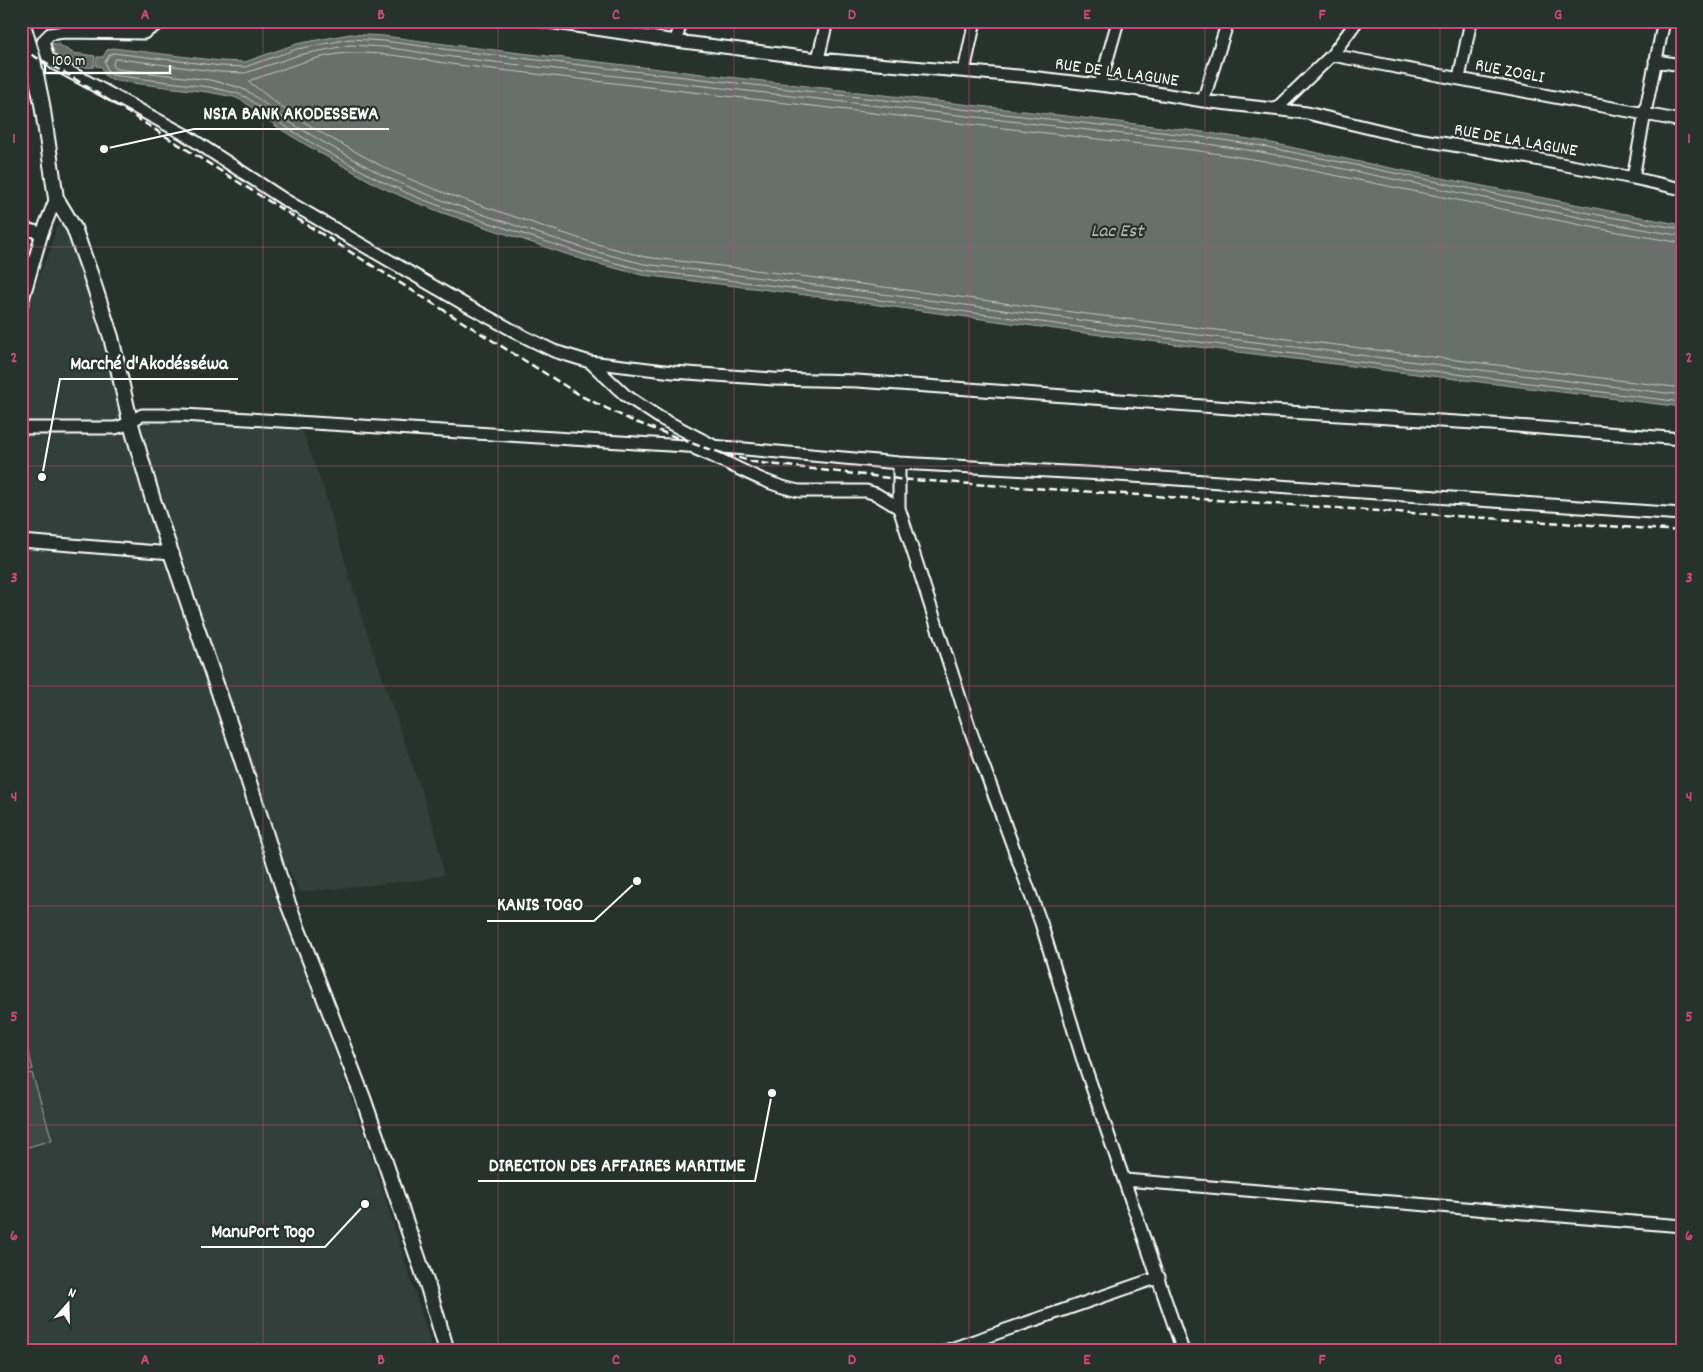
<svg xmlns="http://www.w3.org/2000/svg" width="1703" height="1372" viewBox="0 0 1703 1372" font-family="Dekko,sans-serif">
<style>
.built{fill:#333f3a}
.green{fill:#3e4944;stroke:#9ea4a2}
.water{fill:#67706c;stroke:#a4a9a7}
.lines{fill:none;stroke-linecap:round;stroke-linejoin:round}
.shore{stroke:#c2c6c4;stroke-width:1}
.minor-casing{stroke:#fff;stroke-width:15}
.major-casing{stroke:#fff;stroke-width:18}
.minor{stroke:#26332d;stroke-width:11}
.major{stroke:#26332d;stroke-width:14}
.rail{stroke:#fff;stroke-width:2.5;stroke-dasharray:8 4;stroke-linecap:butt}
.grid{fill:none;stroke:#ce467c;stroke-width:1;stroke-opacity:0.55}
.labels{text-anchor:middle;stroke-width:4.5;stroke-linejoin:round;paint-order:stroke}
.street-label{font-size:18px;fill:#fff;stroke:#26332d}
.water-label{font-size:19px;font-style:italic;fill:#b3b8b6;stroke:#26332d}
.leader{fill:none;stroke:#fff;stroke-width:2}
.callout-dot{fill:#fff;stroke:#26332d;stroke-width:2}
.callout-label{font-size:19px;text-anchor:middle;font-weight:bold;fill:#fff;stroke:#26332d;stroke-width:4.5;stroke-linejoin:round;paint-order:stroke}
.neatline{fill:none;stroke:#ce467c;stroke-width:2}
.grid-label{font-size:16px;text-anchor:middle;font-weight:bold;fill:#ce467c}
</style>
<rect width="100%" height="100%" fill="#26332d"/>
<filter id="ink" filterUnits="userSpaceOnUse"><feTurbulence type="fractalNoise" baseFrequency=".02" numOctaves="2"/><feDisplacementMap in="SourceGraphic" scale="10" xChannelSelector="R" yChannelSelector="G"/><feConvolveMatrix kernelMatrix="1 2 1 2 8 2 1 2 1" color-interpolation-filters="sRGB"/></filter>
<g filter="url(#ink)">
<!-- built -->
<path class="built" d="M63,223L68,225L80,253L92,306L114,382L117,401L217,713L284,909L379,1178L433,1351H21V317L51,249L56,227Z
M175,419L300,425L322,485L363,621L434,828L444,875L419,880L300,892L284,861L239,737L137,425Z"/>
<!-- green -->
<path class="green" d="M21,1027L33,1069L21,1072Z
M32,1073L52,1140L21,1149V1076Z"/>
<!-- water -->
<path class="water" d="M350,34L384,36L460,46L1196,131L1262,141L1360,162L1682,225V407L1085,333L761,289L642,275L587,261L443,213L412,201L379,186L318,152L280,129L243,101L234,97L208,92L116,81L105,76L102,67L96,66L97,57H103L107,50L113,48L221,61L245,62L296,44Z
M46,43L58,44L73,53L95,56L94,67C86,68 76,67 68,63C61,60 57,54 49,54Z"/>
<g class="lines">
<!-- shore -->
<path class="shore" d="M1682,229L1604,216L1262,146L1195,136L459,51L384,41L350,39L297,49L245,67L221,66L114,53L110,54L105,62L108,72L112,75L209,87L236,93L246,97L283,125L320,148L381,181L414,196L445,208L589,256L643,270L761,284L1085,328L1682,402
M1682,236L1602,222L1261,152L1194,142L459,58L384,47L350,45L299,55L245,73L220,72L120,59H115L113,63L114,68L117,69L210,80L238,87L249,92L286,120L323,142L384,176L416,190L447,202L534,232L590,250L644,264L762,278L1086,321L1682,395
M1682,243L1601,229L1259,160L1193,150L458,65C423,60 386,52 351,53C317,54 283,70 251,80L249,82L291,114L327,136L387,169L419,183L450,195L536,224L593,243L645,257L763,271L1087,314L1682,388"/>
<!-- minor casing -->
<g class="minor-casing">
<path id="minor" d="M162,21L144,33L64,32L50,34L45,39L43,42L48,58L55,64L184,134L285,200L464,304L527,338L554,351L590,362L673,372L773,379L857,381L1271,411L1491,424L1682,439
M542,21L676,41L818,59L1030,77L1133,89L1203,101L1307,113L1411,138L1525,157L1633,178L1682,189
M676,41L681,21
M1332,55L1682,121
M818,59L827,21
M1655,61L1682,65
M964,71L975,21
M1459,78L1471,21
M1100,85L1118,21
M1203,101L1228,21
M1276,109L1332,55L1357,21
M1633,178L1645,113L1664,21
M21,228L42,233
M21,306L42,233L56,198
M590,362L625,395L660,418L712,445
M21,428H115L122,426L142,415H183L702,447L712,446L899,463L1103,474L1682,514
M696,449C731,463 762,484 799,491H866L876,494L899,508
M899,463V508L971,732L1041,923L1084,1064L1183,1351
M21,541L171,553
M1125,1180L1682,1226
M945,1351L1159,1277"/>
</g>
<!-- major casing -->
<g class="major-casing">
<path id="major" d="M22,21L32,55L42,104L56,198L74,228L90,273L111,337L130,421L153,500L241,757L287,901L363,1098L428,1287L447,1351"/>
</g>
<!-- minor -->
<use href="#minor" class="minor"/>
<!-- major -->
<use href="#major" class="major"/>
<!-- rail -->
<path class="rail" d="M21,49L67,74L227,175L583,397L633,421L702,447L753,462L898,479L1682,531"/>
</g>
</g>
<!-- grid -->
<path class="grid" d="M263,21V1351M498,21V1351M734,21V1351M969,21V1351M1205,21V1351M1440,21V1351M21,247H1682M21,466H1682M21,686H1682M21,906H1682M21,1125H1682"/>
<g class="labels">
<!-- street labels -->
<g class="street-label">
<text transform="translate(1510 70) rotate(11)" y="6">RUE ZOGLI</text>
<text transform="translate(1117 71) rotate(8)" y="6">RUE DE LA LAGUNE</text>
<text transform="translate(1516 139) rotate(10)" y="6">RUE DE LA LAGUNE</text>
</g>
<!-- water labels -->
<g class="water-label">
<text x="1117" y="236">Lac Est</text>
</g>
</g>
<!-- callouts -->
<path class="leader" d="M104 149L194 129H389M42 477L60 379H238M637 881L594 921H487M772 1093L755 1181H478M365 1204L325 1247H201"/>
<g class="callout-dot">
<circle cx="104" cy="149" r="5"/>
<circle cx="42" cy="477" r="5"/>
<circle cx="637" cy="881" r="5"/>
<circle cx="772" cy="1093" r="5"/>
<circle cx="365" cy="1204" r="5"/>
</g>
<g class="callout-label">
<text x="291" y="119">NSIA BANK AKODESSEWA</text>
<text x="149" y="369">Marché d'Akodésséwa</text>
<text x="540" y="910">KANIS TOGO</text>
<text x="617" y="1171">DIRECTION DES AFFAIRES MARITIME</text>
<text x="263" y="1237">ManuPort Togo</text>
</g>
<!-- margin -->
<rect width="1703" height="1372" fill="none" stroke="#26332d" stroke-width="55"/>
<!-- north arrow -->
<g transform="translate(68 1304) rotate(20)" stroke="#26332d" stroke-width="4" paint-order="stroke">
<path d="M0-4L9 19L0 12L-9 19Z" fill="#ffffff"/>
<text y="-8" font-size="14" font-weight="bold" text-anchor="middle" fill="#ffffff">N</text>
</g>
<!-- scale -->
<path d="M45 65v8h125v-8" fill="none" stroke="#ffffff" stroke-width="2.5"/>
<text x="52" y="65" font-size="15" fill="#ffffff" stroke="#26332d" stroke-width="4" paint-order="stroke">100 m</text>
<rect x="28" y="28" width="1648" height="1316" class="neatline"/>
<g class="grid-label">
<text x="145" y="19">A</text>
<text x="381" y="19">B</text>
<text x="616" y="19">C</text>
<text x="852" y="19">D</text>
<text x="1087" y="19">E</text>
<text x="1322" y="19">F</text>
<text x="1558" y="19">G</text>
<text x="14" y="143">1</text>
<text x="1689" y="143">1</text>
<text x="14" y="362">2</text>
<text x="1689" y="362">2</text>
<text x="14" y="582">3</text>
<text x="1689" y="582">3</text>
<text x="14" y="801">4</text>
<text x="1689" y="801">4</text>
<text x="14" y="1021">5</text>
<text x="1689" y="1021">5</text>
<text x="14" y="1240">6</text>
<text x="1689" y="1240">6</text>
<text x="145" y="1364">A</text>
<text x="381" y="1364">B</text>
<text x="616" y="1364">C</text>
<text x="852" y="1364">D</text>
<text x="1087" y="1364">E</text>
<text x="1322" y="1364">F</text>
<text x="1558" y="1364">G</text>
</g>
</svg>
